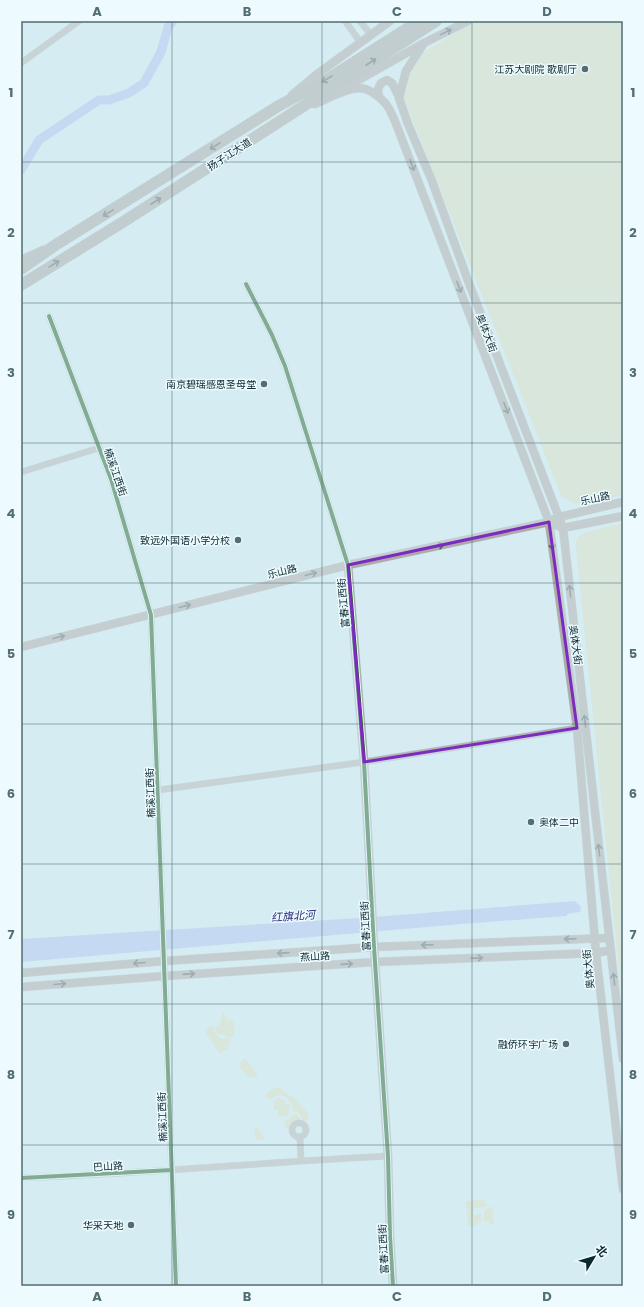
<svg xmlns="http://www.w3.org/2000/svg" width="644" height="1307" viewBox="0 0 644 1307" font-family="Poppins,'Noto Sans SC',sans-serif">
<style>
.green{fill:#dbddbe}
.water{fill:#b2c1f1}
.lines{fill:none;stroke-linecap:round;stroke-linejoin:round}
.river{stroke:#b2c1f1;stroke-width:9}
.street-casing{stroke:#b4c7cc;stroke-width:7}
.secondary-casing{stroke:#b4c7cc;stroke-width:9}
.highway-casing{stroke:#b4c7cc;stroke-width:12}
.street{stroke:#b8b4b3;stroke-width:6}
.secondary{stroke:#afa9a8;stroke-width:8}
.highway{stroke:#aaa6a6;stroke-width:11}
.cycleway-casing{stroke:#edfafe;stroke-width:6}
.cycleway{stroke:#1b5e20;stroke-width:4}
.oneway{stroke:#556265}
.oneway2{stroke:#536165}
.marked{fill:none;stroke:#7b2cbf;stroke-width:3;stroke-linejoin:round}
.grid{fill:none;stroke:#526d73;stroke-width:1;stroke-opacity:0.55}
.poi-dot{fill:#526d73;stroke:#edfafe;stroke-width:1.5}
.labels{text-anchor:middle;stroke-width:3;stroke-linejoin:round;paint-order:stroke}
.poi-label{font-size:10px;fill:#0b282f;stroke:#edfafe;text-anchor:end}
.street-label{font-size:10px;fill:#0b282f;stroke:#edfafe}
.water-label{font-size:11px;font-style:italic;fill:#2b2f7a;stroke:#edfafe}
.neatline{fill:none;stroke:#526d73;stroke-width:1.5}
.grid-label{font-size:13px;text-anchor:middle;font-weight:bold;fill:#526d73}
</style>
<rect width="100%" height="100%" fill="#d6ecf2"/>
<!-- green -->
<path class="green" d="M475,21H623V495C604,499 577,512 561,495L403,96L409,69L421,54Z
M623,523V1012L576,546C576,539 578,536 584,533Z
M223,1012L229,1021L232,1019C235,1025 236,1032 232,1037L227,1038L225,1035L219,1034L217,1033L215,1027L220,1024Z
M210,1026H212C217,1036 219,1041 231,1038L228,1049L220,1053L218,1051L206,1033L207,1029Z
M245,1058L258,1075L256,1076H255L252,1078L251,1076L249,1078L239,1067L241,1065L240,1063Z
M280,1087L291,1097L292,1096L307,1112L309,1117L305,1123L303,1122C302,1115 299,1112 293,1111C292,1098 281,1090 271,1099L265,1096C269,1090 273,1088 280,1087Z
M279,1097L286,1102L284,1104L285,1105L289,1104L290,1107L288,1116L283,1117L277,1115L279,1112L278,1110H274L273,1102Z
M293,1114L297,1115L300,1118V1121L292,1124L290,1130C286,1128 283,1125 285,1121L292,1117Z
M256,1126L265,1139L261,1140L257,1139L254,1134Z
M485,1200L486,1207L474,1208V1215L481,1214L482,1221H480L476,1225L468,1226L466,1201Z
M492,1206L494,1226L488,1221H484V1211Z"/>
<!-- water -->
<path class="water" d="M575,901L581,907L580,912L567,914V916L462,924L21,962V939L360,918Z"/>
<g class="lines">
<!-- river -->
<path class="river" d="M21,170L39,140L99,100H109L129,93L144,83L161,52L168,27L173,21"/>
<!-- street casing -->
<g class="street-casing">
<path id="street" d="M345,21L361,43
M360,21L371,35
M21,63L79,21
M246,284L272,335L285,366L348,565
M49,316L111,479L151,615L176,1286
M21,472L99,448
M158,790L364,762L577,728
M292 1130a7 7 0 1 1 14 0a7 7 0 1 1-14 0Z
M300,1138L301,1160
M21,1178C144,1174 266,1162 388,1156"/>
</g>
<!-- secondary casing -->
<g class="secondary-casing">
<path id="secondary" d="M424,43L406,71L399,98L408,124L432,181L467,278L563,528L623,1059
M341,90L424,43L468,21
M292,95L316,75L390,21
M379,97L378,89L381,83L387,80L392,83L399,97
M315,104C327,99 347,88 359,88C369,88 380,97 386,104C391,111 395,121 398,129L549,522L577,728L596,953L623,1189
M21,260L43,250
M554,519L559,517L623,502
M348,565L364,762L374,947L388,1156L390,1236L393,1286
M21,647L348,565L549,522L563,528L623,516
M21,973L164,961L374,947L609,938
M21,987L165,976L375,962L596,953L611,950"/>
</g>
<!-- highway casing -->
<g class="highway-casing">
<path id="highway" d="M21,269L57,244L280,105L320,84L419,21
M21,285L123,222L436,21"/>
</g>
<!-- street -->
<use href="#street" class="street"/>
<!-- secondary -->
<use href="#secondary" class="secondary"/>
<!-- highway -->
<use href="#highway" class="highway"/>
<!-- cycleway casing -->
<g class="cycleway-casing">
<path id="cycleway" d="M246,284L272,335L285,366L348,565L364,762L374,947L388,1156L390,1236L393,1286
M49,316L111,479L151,615L176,1286
M21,1178L172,1170"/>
</g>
<!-- cycleway -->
<use href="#cycleway" class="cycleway"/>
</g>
<!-- one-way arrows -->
<defs><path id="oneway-shaft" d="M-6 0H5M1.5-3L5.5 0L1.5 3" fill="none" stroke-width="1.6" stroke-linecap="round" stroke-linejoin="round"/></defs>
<g class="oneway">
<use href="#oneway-shaft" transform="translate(446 32) rotate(-26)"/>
<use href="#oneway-shaft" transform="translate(412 165) rotate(69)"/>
<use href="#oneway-shaft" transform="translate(459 287) rotate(69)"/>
<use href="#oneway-shaft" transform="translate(506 408) rotate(69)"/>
<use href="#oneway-shaft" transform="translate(552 544) rotate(82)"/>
<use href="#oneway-shaft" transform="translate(438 546) rotate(-12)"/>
<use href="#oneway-shaft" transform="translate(311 574) rotate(-14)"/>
<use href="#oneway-shaft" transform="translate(570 591) rotate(-96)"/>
<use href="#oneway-shaft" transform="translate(185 606) rotate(-14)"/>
<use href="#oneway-shaft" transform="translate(59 637) rotate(-14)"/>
<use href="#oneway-shaft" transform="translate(585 721) rotate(-96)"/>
<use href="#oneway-shaft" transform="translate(599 850) rotate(-96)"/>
<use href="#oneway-shaft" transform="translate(570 939) rotate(178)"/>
<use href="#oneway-shaft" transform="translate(427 945) rotate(178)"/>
<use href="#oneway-shaft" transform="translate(283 953) rotate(176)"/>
<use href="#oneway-shaft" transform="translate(477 958) rotate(-2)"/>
<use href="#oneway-shaft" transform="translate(139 963) rotate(175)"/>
<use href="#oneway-shaft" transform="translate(347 964) rotate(-4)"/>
<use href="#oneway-shaft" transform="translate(189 974) rotate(-4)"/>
<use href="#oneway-shaft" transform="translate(614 979) rotate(-96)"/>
<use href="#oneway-shaft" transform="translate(60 984) rotate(-5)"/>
</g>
<g class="oneway2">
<use href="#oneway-shaft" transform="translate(371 62) rotate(-33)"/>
<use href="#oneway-shaft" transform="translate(327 79) rotate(148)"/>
<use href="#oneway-shaft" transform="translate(215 146) rotate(148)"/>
<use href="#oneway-shaft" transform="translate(156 201) rotate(-33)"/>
<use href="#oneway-shaft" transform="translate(108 213) rotate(148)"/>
<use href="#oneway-shaft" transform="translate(54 264) rotate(-32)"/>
</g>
<!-- marked area -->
<path d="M0 0H644V1307H0ZM549,522L577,728L364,762L348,565Z" fill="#d6ecf2" fill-opacity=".55" fill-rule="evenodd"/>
<path class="marked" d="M549,522L577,728L364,762L348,565Z"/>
<!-- grid -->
<path class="grid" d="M172,21V1286M322,21V1286M472,21V1286M21,162H623M21,303H623M21,443H623M21,583H623M21,724H623M21,864H623M21,1004H623M21,1145H623"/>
<!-- markers -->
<g class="poi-dot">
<circle cx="585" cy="69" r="4"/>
<circle cx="264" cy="384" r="4"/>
<circle cx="238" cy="540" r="4"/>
<circle cx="531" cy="822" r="4"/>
<circle cx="566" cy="1044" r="4"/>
<circle cx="131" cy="1225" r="4"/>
</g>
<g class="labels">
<!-- poi labels -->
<g class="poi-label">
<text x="577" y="73">江苏大剧院 歌剧厅</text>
<text x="256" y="388">南京碧瑶感恩圣母堂</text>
<text x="230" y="544">致远外国语小学分校</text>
<text x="539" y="826" text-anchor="start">奥体二中</text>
<text x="558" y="1048">融侨环宇广场</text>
<text x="123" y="1229">华采天地</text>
</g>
<!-- street labels -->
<g class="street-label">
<text transform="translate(229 154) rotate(-33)" y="4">扬子江大道</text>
<text transform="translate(487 333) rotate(69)" y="4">奥体大街</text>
<text transform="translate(116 472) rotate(71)" y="4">楠溪江西街</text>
<text transform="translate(595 498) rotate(-12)" y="4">乐山路</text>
<text transform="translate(282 571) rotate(-14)" y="4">乐山路</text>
<text transform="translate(343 603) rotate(-95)" y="4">富春江西街</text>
<text transform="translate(576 645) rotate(82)" y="4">奥体大街</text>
<text transform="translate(150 793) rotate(-92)" y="4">楠溪江西街</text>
<text transform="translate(365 926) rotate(-93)" y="4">富春江西街</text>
<text transform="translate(315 956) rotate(-4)" y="4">燕山路</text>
<text transform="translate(588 969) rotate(-96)" y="4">奥体大街</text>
<text transform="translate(162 1117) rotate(-92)" y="4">楠溪江西街</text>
<text transform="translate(108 1166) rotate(-4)" y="4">巴山路</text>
<text transform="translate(383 1249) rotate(-93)" y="4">富春江西街</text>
</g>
<!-- water labels -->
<g class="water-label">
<text transform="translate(293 916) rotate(-4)" y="4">红旗北河</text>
</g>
</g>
<!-- border -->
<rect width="644" height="1307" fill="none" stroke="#edfafe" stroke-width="44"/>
<!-- north arrow -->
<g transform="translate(594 1257) rotate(52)" stroke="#edfafe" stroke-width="3" paint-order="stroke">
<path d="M0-3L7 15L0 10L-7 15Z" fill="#0b282f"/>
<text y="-6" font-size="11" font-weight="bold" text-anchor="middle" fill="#0b282f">北</text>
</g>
<rect x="22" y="22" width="600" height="1263" class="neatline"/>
<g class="grid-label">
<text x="97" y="16">A</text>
<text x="247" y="16">B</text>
<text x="397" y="16">C</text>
<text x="547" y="16">D</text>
<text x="11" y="97">1</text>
<text x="633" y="97">1</text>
<text x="11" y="237">2</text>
<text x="633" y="237">2</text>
<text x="11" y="377">3</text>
<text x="633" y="377">3</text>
<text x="11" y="518">4</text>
<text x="633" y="518">4</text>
<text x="11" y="658">5</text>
<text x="633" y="658">5</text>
<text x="11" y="798">6</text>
<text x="633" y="798">6</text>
<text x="11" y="939">7</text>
<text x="633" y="939">7</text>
<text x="11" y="1079">8</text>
<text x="633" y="1079">8</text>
<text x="11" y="1219">9</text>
<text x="633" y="1219">9</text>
<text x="97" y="1301">A</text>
<text x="247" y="1301">B</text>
<text x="397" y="1301">C</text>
<text x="547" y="1301">D</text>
</g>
</svg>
